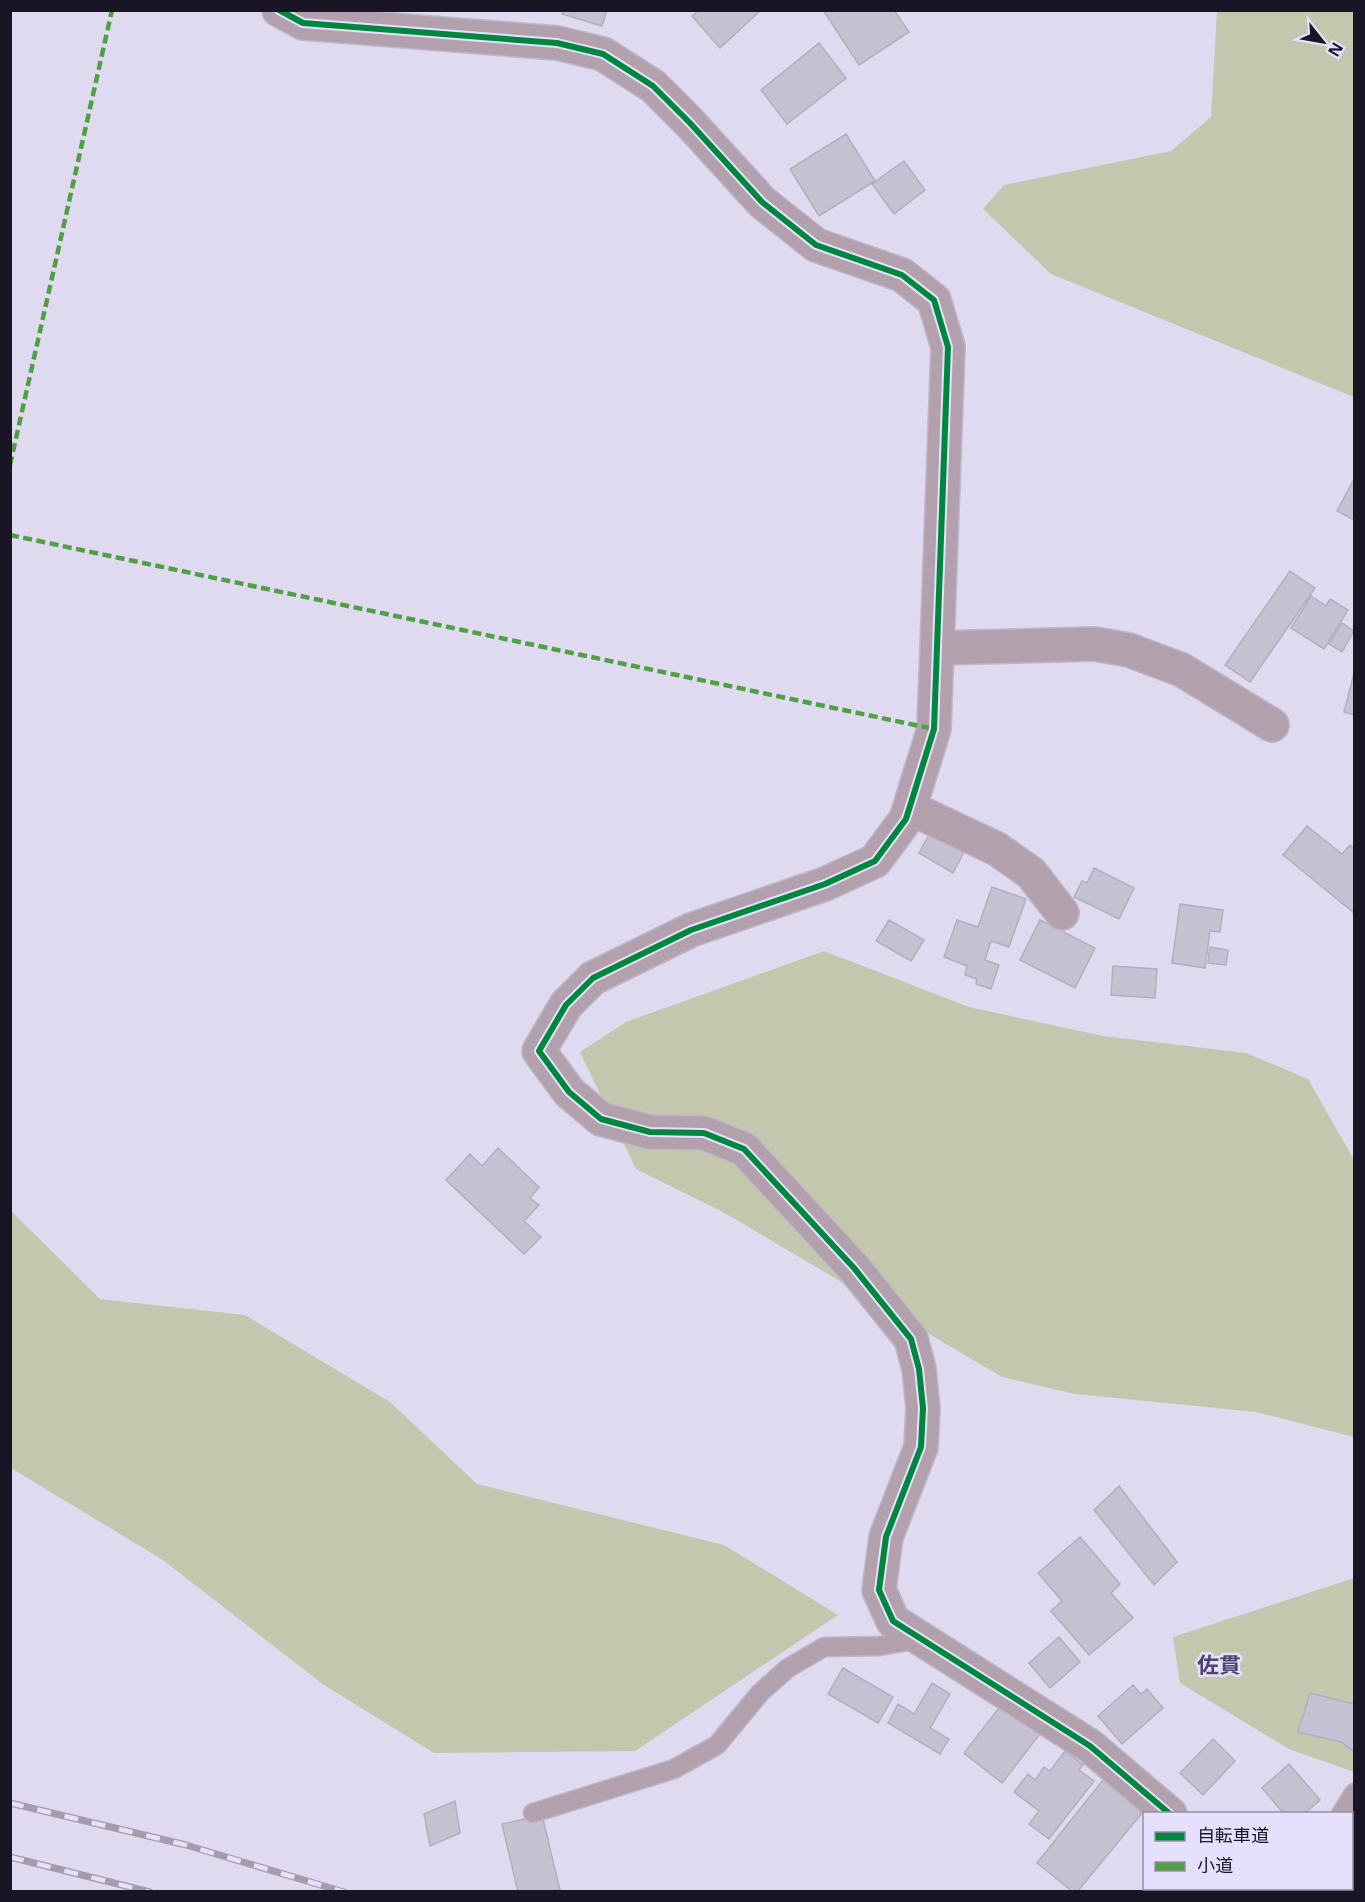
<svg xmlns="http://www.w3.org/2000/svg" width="1365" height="1902" viewBox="0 0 1365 1902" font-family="'Noto Sans','Noto Sans JP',sans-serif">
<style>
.green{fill:#c4c7ad}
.building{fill:#c5c1d2;stroke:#b2aec0;stroke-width:1.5}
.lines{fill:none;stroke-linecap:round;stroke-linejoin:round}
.lane-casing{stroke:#bcb8c9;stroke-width:21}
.street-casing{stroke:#bcb8c9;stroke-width:36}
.lane{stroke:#b3a0ad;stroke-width:18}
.street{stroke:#b3a0ad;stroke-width:33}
.rail-casing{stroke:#a79ba9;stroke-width:7}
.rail{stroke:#e7e0fd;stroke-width:4.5;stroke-dasharray:14;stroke-linecap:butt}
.quiet{stroke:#4fa042;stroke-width:4.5;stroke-dasharray:9 4.5;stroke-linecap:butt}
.cycleway-casing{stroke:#e7e0fd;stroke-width:10}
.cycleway{stroke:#00873e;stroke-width:6}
.labels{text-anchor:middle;stroke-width:5;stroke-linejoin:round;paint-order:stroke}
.neighbourhood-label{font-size:22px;font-weight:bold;fill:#4f446c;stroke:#e7e0fd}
</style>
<rect width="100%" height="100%" fill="#dfdaef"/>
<!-- green -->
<path class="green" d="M1217,11H1354V397L1051,274L983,209L1004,185L1171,151L1211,117Z
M824,951L969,1007L1103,1036L1246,1053L1308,1079L1354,1160V1437L1256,1412L1075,1394L1002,1377L723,1212L636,1169L580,1052L626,1022Z
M10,1210L100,1299L245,1315L390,1402L477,1484L724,1545L838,1615L635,1751L434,1753L324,1685L163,1560L11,1468Z
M1354,1578V1772L1289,1749L1180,1683L1173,1637Z"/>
<!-- building -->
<path class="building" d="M563,10H607L602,26L562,14Z
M699,10H761L720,48L692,16Z
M823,10H894L909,32L859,65Z
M819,43L846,78L787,124L761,90Z
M846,134L875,181L819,216L790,169Z
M904,161L925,190L894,214L872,184Z
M1354,479V520L1337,511Z
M1290,571L1315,588L1250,682L1225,665Z
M1311,596L1326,606L1330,599L1348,610L1324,649L1291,628Z
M1342,623L1354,631L1342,652L1329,644Z
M1354,673V715L1344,712Z
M1307,826L1342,854L1350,845L1354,849V913L1283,855Z
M931,831L965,850L953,873L919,853Z
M1094,868L1134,888L1119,919L1074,897L1082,881L1087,883Z
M992,887L1026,899L1009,947L991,941L985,960L999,965L991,989L976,984L977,979L965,975L967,966L944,957L957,920L978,927Z
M1180,904L1223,910L1220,932L1210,931L1205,968L1172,963Z
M889,920L924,940L911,961L876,941Z
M1040,920L1095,948L1075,988L1020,960Z
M1210,947L1228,950L1226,965L1208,963Z
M1113,966L1157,969L1155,998L1111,995Z
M498,1148L539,1187L530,1198L539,1205L524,1221L541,1237L524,1254L446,1180L470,1154L482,1166Z
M1119,1486L1177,1562L1154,1585L1094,1510Z
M1080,1537L1120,1584L1111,1593L1133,1618L1089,1655L1051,1611L1062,1601L1038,1573Z
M1059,1637L1080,1662L1050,1688L1029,1663Z
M843,1668L893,1697L878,1723L828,1694Z
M932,1683L950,1694L930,1728L949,1739L940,1754L888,1723L898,1704L914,1714Z
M1133,1685L1141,1694L1147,1689L1163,1708L1122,1744L1098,1716Z
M1310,1693L1354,1704V1751L1341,1742L1298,1732Z
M1002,1704L1040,1734L1002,1783L964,1753Z
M1213,1739L1235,1761L1203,1795L1180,1773Z
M1065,1751L1083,1765L1079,1770L1094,1781L1049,1839L1029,1824L1039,1811L1014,1792L1028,1774L1035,1780L1044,1767L1050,1771Z
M1289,1764L1320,1800L1304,1814H1284L1262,1788Z
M1103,1780L1142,1813L1077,1892H1073L1037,1863Z
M455,1801L460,1833L430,1846L424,1814Z
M542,1815L560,1890L518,1892L502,1824Z"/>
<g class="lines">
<!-- lane casing -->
<g class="lane-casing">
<path id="lane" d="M533,1813L674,1769L717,1745L760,1693L788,1668L824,1647L880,1646L919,1639
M1341,1814L1354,1793
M1289,1892L1291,1888"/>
</g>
<!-- street casing -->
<g class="street-casing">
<path id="street" d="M279,10L303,23L557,43L603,54L653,86L690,123L762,202L816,245L902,275L934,300L948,347L934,729L906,819L875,861L825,884L691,930L593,978L566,1005L539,1051L569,1092L601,1119L650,1132L704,1133L744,1149L854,1268L911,1339L919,1369L923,1408L921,1447L886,1537L879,1590L893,1621L1090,1746L1170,1814
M937,648L1095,644L1129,650L1182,670L1272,725
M910,808L997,849L1031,873L1062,913
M1241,1888L1244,1892"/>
</g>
<!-- lane -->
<use href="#lane" class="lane"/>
<!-- street -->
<use href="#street" class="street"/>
<!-- rail casing -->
<g class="rail-casing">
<path id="rail" d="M10,1803L186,1845L344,1892
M10,1857L150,1892"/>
</g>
<!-- rail -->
<use href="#rail" class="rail"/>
<!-- quiet -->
<path class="quiet" d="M10,465L112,10
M10,535L934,729"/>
<!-- cycleway casing -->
<g class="cycleway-casing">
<path id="cycleway" d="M279,10L303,23L557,43L603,54L653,86L690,123L762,202L816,245L902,275L934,300L948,347L934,729L906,819L875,861L825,884L691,930L593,978L566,1005L539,1051L569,1092L601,1119L650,1132L704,1133L744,1149L854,1268L911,1339L919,1369L923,1408L921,1447L886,1537L879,1590L893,1621L1090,1746L1170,1814"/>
</g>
<!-- cycleway -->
<use href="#cycleway" class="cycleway"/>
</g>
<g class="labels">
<!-- neighbourhood labels -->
<g class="neighbourhood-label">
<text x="1219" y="1673">佐貫</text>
</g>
</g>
<!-- border -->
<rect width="1365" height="1902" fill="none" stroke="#191525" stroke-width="24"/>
<!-- legend -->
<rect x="1143" y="1812" width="210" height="78" fill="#e7e0fd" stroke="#958fa7" stroke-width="1.5"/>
<rect x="1155" y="1832" width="30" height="9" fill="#00873e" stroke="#958fa7" stroke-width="1.5"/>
<text x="1197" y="1842" font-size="18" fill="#191525">自転車道</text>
<rect x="1155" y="1862" width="30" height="9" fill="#4fa042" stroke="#958fa7" stroke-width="1.5"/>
<text x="1197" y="1872" font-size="18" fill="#191525">小道</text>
<!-- north arrow -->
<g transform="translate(1323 42) rotate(121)" stroke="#e7e0fd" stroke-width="4.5" paint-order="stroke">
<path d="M0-4.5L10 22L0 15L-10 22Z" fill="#191525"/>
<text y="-9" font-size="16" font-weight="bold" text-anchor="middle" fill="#191525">N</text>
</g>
</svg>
